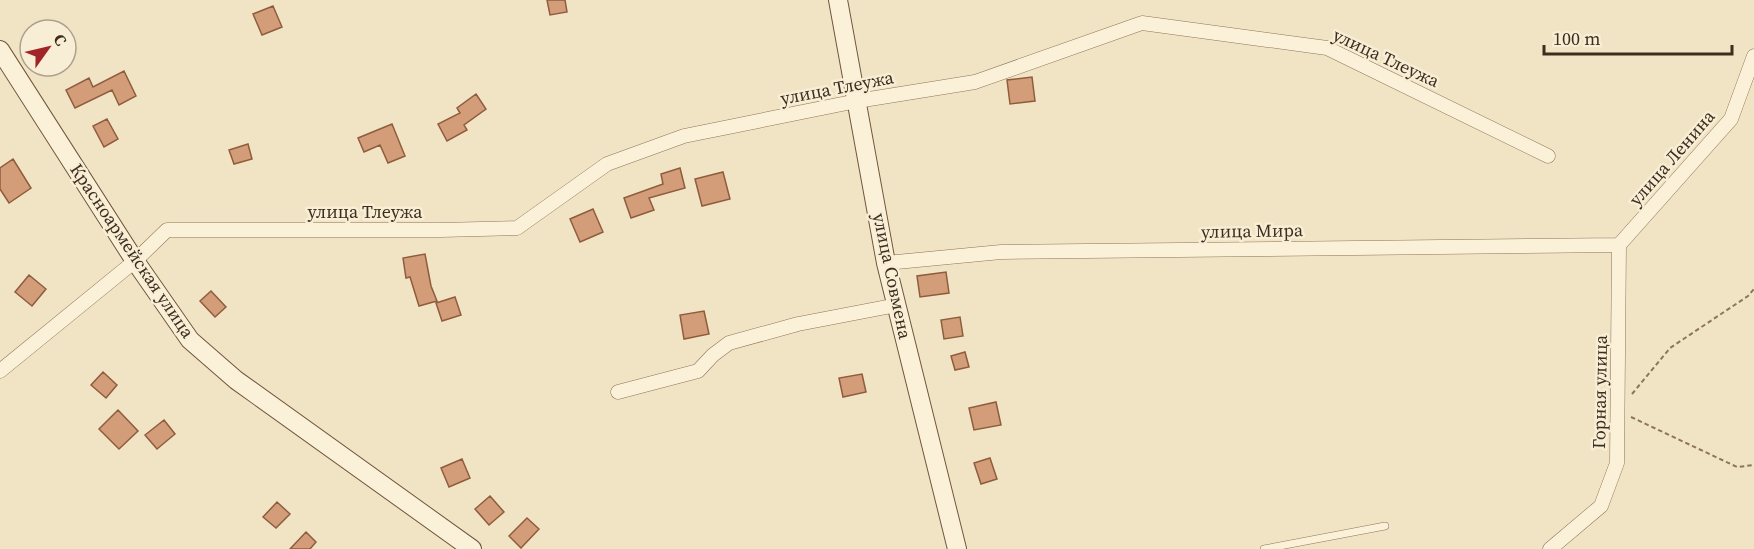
<svg xmlns="http://www.w3.org/2000/svg" width="1754" height="549" viewBox="0 0 1754 549" font-family="'Source Serif 4',serif">
<style>
.building{fill:#d29d78;stroke:#8f5d3d;stroke-width:1.5}
.lines{fill:none;stroke-linecap:round;stroke-linejoin:round}
.lane-casing{stroke:#8e7559;stroke-width:8}
.street-casing{stroke:#8e7559;stroke-width:15}
.secondary-casing{stroke:#70563c;stroke-width:20}
.path{stroke:#8e7559;stroke-width:2;stroke-dasharray:4.5 3;stroke-linecap:butt}
.lane{stroke:#fbf1d9;stroke-width:7}
.street{stroke:#fbf1d9;stroke-width:14}
.secondary{stroke:#fbf1d9;stroke-width:18}
.labels{text-anchor:middle;stroke-width:5;stroke-linejoin:round;paint-order:stroke}
.street-label{font-size:18px;fill:#3d2d1e;stroke:#f8eed5}
</style>
<rect width="100%" height="100%" fill="#f1e4c5"/>
<!-- building -->
<path class="building" d="M547,0H565L567,12L550,15Z
M273,6L282,27L262,35L253,14Z
M124,71L136,96L119,105L112,90L75,108L66,90L89,78L93,87Z
M1032,77L1035,101L1010,104L1007,80Z
M476,94L486,109L464,125L467,130L447,141L438,124L460,113L457,108Z
M107,119L118,139L104,147L93,126Z
M392,124L405,156L388,163L380,145L364,152L358,138Z
M248,144L252,159L234,164L229,150Z
M13,159L31,188L9,203L0,189V168Z
M680,168L685,188L649,198L654,210L631,218L624,198L663,184L661,174Z
M723,172L730,199L702,206L695,179Z
M593,209L603,232L580,242L570,219Z
M425,254L431,286L437,301L419,306L410,277L406,278L403,258Z
M946,272L949,293L920,297L917,276Z
M29,275L46,289L32,306L15,292Z
M211,291L226,307L215,317L200,301Z
M455,297L461,315L442,321L436,303Z
M704,311L709,334L684,339L680,315Z
M960,317L963,336L944,339L941,320Z
M965,352L969,367L955,370L951,356Z
M103,372L117,385L106,398L91,385Z
M862,374L866,392L843,397L839,378Z
M996,402L1001,425L974,430L969,408Z
M118,410L138,431L119,449L99,429Z
M164,420L175,434L157,449L145,435Z
M990,458L997,479L981,484L974,463Z
M462,459L470,478L449,487L441,468Z
M490,496L504,512L489,525L475,509Z
M277,502L290,514L276,528L263,517Z
M527,518L539,529L521,548L509,536Z
M306,532L316,542L310,549H290Z"/>
<g class="lines">
<!-- lane casing -->
<g class="lane-casing">
<path id="lane" d="M1264,549L1385,526"/>
</g>
<!-- street casing -->
<g class="street-casing">
<path id="street" d="M1619,245L1731,119L1754,56
M886,263L1001,252L1619,245
M0,371L135,261L167,230H441L517,228L607,164L684,136L857,101L975,82L1142,23L1327,48L1548,156
M618,392L698,371L713,355L729,343L798,324L897,305
M1550,549L1601,506L1617,463L1619,245"/>
</g>
<!-- secondary casing -->
<g class="secondary-casing">
<path id="secondary" d="M838,0L886,263L957,549
M0,50L135,261L190,340L236,380L472,549"/>
</g>
<!-- path -->
<path class="path" d="M1632,394L1670,348L1748,296L1754,289
M1631,417L1737,467L1754,465"/>
<!-- lane -->
<use href="#lane" class="lane"/>
<!-- street -->
<use href="#street" class="street"/>
<!-- secondary -->
<use href="#secondary" class="secondary"/>
</g>
<g class="labels">
<!-- street labels -->
<g class="street-label">
<text transform="translate(1386 58) rotate(25)" y="6">улица Тлеужа</text>
<text transform="translate(837 88) rotate(-11)" y="6">улица Тлеужа</text>
<text transform="translate(1672 158) rotate(-49)" y="6">улица Ленина</text>
<text x="365" y="218">улица Тлеужа</text>
<text transform="translate(1252 231) rotate(-1)" y="6">улица Мира</text>
<text transform="translate(132 251) rotate(56)" y="6">Красноармейская улица</text>
<text transform="translate(892 276) rotate(78)" y="6">улица Совмена</text>
<text transform="translate(1600 392) rotate(-89)" y="6">Горная улица</text>
</g>
</g>
<!-- north arrow -->
<g transform="translate(48 48) rotate(56)"><circle r="28" fill="#f8eed5" stroke="#ada18c" stroke-width="1.5"/>
<path d="M0-4.5L10 22L0 15L-10 22Z" fill="#a12526"/>
<text y="-9" font-size="16" font-weight="bold" text-anchor="middle" fill="#3d2d1e">С</text>
</g>
<!-- scale -->
<path d="M1544 45v9h188v-9" fill="none" stroke="#3d2d1e" stroke-width="3"/>
<text x="1553" y="45" font-size="18" fill="#3d2d1e" stroke="#f8eed5" stroke-width="4.5" paint-order="stroke">100 m</text>
</svg>
